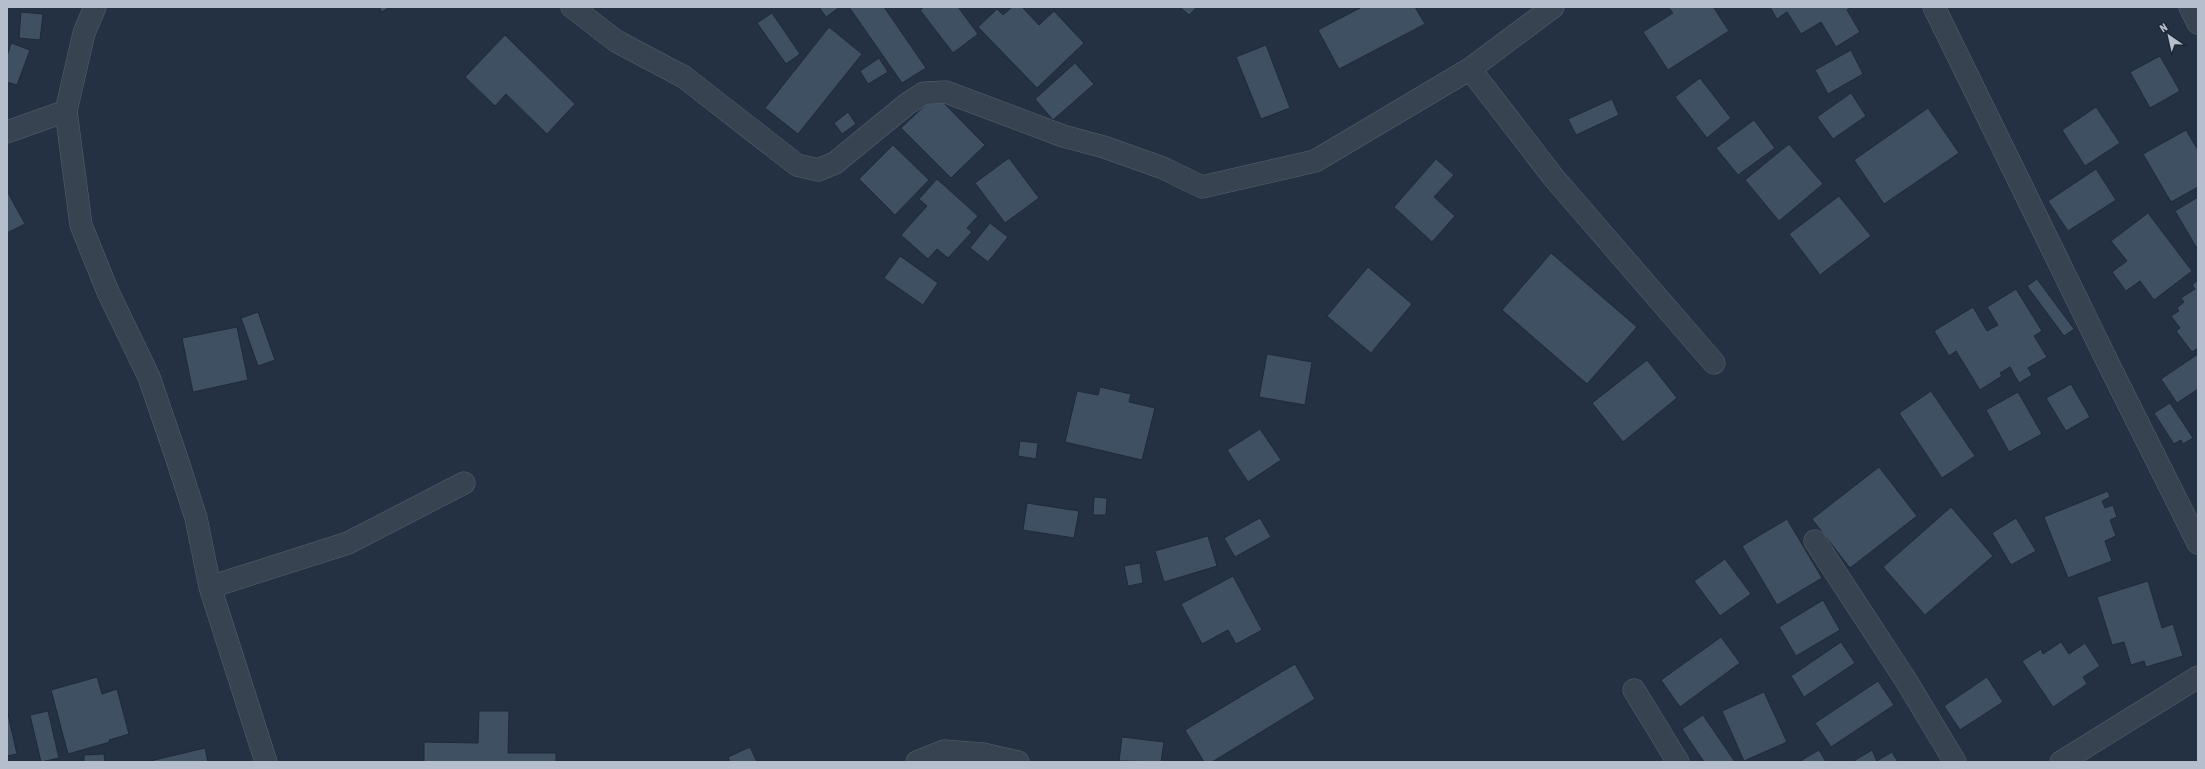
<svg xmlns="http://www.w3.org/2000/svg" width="2205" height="769" viewBox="0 0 2205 769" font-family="'Asap Condensed',sans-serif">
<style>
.building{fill:#3f5062;stroke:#1f2a39}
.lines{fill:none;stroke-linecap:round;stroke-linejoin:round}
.street-casing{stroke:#56616f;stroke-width:23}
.street{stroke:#384352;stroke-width:22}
</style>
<rect width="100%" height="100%" fill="#243143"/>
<!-- building -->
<path class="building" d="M379,7H390L382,12Z
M819,7H840L826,17Z
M849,7H884L926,68L902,83Z
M924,7H958L978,34L953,53L920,10Z
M1012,7H1022L1039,25L1054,11L1084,43L1037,88L978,27L997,9L1003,15Z
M1180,7H1197L1189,15Z
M1362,7H1415L1425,24L1339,69L1318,30Z
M1668,7H1716L1714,8L1729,31L1668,70L1643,32L1673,13Z
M1770,7H1851L1847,10L1860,32L1836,47L1821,22L1801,34L1787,12L1777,19Z
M21,12L43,14L40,40L19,38Z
M772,13L800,54L786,64L757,23Z
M829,27L862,54L798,134L765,108Z
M505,35L575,104L547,134L506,94L495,106L465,77Z
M11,43L30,50L17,85L7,82V56Z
M1266,45L1290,108L1261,119L1236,57Z
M1851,50L1863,74L1828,94L1815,70Z
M2160,56L2180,91L2150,108L2130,72Z
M879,58L888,72L868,84L860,71Z
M1075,63L1094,84L1053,120L1035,99Z
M1700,78L1731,118L1707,138L1675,97Z
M1851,93L1866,116L1833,139L1817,117Z
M936,95L985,145L951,178L901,128Z
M1612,99L1619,115L1576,135L1568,119Z
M2096,107L2120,143L2085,166L2062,130Z
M1928,108L1959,153L1884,204L1854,160Z
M848,112L856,124L842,134L834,123Z
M1754,120L1775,148L1738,175L1716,148Z
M2186,130L2198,150V187L2171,202L2143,154Z
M1789,144L1823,184L1779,221L1745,180Z
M893,145L929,180L895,215L859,179Z
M1009,158L1039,198L1005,223L975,183Z
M1436,159L1454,175L1434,197L1455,216L1432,242L1394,207Z
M2096,169L2116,200L2068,231L2048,201Z
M937,179L978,216L967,228L972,232L948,258L937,249L928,259L901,235L927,206L919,199Z
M7,191L25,224L7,233Z
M1839,196L1871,236L1820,275L1789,234Z
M2198,197V250L2175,211Z
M2148,213L2192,271L2154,300L2140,281L2126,291L2112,272L2127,261L2111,241Z
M990,223L1008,237L988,262L970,248Z
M1551,253L1637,327L1587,384L1502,310Z
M900,256L938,283L923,305L884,278Z
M1368,267L1412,304L1371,353L1327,316Z
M2037,279L2074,329L2064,336L2027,286Z
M2198,280V348L2192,352L2176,331L2180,328L2171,316L2179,311L2177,308L2184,302L2181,298L2195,289L2192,285Z
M2016,289L2042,331L2034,336L2047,357L2028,368L2032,375L2019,383L2010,367L2000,373L2002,376L1980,390L1956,351L1949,356L1934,331L1973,307L1987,331L1998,325L1987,307Z
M258,312L275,360L258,366L241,318Z
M237,327L248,380L193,392L182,338Z
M1267,354L1312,362L1305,405L1259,397Z
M2198,354V389L2177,403L2161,379Z
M1647,360L1677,398L1623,442L1592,403Z
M2071,384L2090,417L2066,431L2046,398Z
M1100,387L1131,394L1129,402L1155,408L1142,460L1065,442L1077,391L1098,395Z
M1931,391L1975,456L1942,478L1899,413Z
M2018,392L2042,434L2009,452L1986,410Z
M2170,403L2193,438L2183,444L2181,440L2174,444L2154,413Z
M1260,429L1281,460L1248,482L1227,450Z
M1020,441L1038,443L1036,459L1018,456Z
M1879,467L1917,516L1850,568L1812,519Z
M2108,491L2110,497L2102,501L2105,508L2113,505L2117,517L2110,520L2116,536L2105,541L2112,561L2068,578L2044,517Z
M1094,497L1107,498L1106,515H1093Z
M1027,503L1079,511L1074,538L1023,530Z
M1951,507L1993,556L1925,615L1883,567Z
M1260,518L1271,537L1235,557L1224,538Z
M2016,518L2036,551L2011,565L1992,533Z
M1787,519L1822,578L1777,605L1742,546Z
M1208,536L1217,566L1164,582L1155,551Z
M1725,559L1751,594L1720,616L1694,581Z
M1140,563L1143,583L1128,586L1124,566Z
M1233,576L1262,630L1236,644L1228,630L1202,644L1181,604Z
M2148,581L2162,628L2173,624L2183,656L2146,667L2144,661L2131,665L2124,642L2112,645L2097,597Z
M1823,600L1840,630L1796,656L1779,627Z
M1721,637L1740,663L1680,707L1661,680Z
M1841,642L1855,663L1804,697L1791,676Z
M2061,642L2069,654L2085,643L2100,666L2083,677L2087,684L2053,707L2022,661L2041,649L2043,654Z
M1295,664L1315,699L1212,762H1204L1185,730Z
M97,677L102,694L117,689L129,734L109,740L110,742L68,754L51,690Z
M1987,677L2003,702L1960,730L1944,706Z
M1878,681L1894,705L1831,747L1815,723Z
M1764,692L1787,742L1744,761L1722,711Z
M7,710L17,754L7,756Z
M48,711L59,758L41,762L30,715Z
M479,711H509L508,753H556V762H424V742L478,743Z
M1703,715L1735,762H1704L1682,729Z
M1122,737L1164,742L1161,762L1119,761Z
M750,747L757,762H730L728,757Z
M205,748L208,762H150V761Z
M1819,750L1826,762H1803L1802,760Z
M1872,750L1877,761L1892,752L1898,762H1852Z
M104,754L105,762H84V755Z"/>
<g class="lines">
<!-- street casing -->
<g class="street-casing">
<path id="street" d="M95,7L84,33L66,111L81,225L108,292L149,377L177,459L196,518L210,587L266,762
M572,7L616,41L684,77L797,165L818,170L835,163L907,104L924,93L946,92L1063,136L1104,147L1163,168L1202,187L1315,161L1470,69L1553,7
M1934,7L2110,367L2198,543
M2190,7L2198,23
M1470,69L1554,178L1714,363
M7,132L66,111
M1815,541L1907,682L1955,762
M210,587L348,543L464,483
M1634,690L1678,762
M917,762L944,751L983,754L1018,762
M2061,762L2198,677"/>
</g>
<!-- street -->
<use href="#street" class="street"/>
</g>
<!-- border -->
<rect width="2205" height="769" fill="none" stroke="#b5becc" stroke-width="16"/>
<!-- north arrow -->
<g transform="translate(2169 36) rotate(326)" stroke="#1d2837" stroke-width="3" paint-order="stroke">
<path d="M0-3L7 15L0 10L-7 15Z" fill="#b5becc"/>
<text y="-6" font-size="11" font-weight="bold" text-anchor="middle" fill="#b5becc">N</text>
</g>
</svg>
